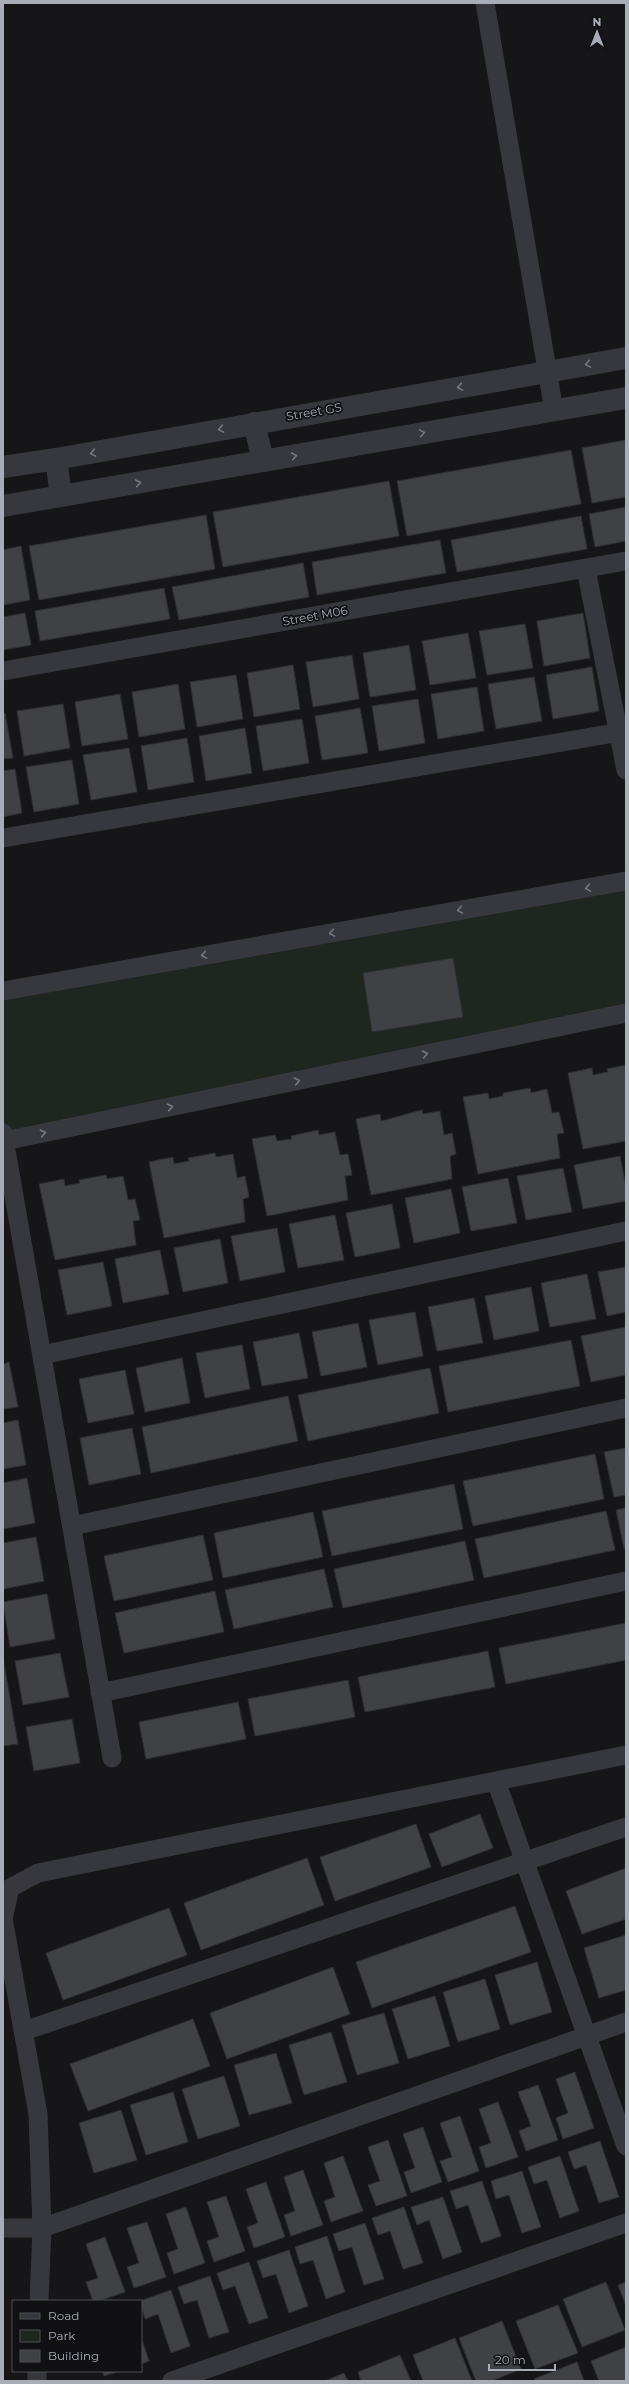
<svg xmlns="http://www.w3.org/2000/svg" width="629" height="2384" viewBox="0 0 629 2384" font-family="Montserrat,sans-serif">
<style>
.green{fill:#1e261f}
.building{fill:#404145;stroke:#303034}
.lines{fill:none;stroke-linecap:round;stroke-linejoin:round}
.minor{stroke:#37383d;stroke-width:19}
.tertiary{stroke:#37383d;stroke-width:22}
.oneway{stroke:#757881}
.labels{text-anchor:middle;stroke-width:3.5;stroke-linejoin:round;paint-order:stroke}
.street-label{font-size:12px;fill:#a8adb8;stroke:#111113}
</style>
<rect width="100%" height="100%" fill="#161618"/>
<!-- green -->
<path class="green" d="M626,881V1013L3,1133V991Z"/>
<!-- building -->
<path class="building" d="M626,440V497L592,503L582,448Z
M571,450L581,504L407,536L397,481Z
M389,481L399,536L223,567L213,512Z
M626,507V541L595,547L589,514Z
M206,515L215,569L39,600L29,546Z
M581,516L587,549L457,572L451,540Z
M440,540L446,573L317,595L312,562Z
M21,546L30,600L3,605V550Z
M303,563L309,597L179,620L172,587Z
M164,588L170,619L40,641L35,611Z
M25,613L31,645L3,650V617Z
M583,613L590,658L544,666L537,621Z
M525,624L533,668L487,675L479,631Z
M468,633L476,678L430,685L422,641Z
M409,645L416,690L370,697L363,653Z
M352,655L359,699L313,707L306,662Z
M293,665L300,709L254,717L247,673Z
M592,667L599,711L553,719L546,675Z
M236,675L243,719L197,727L190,682Z
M534,677L542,721L496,729L488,684Z
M178,684L185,729L139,737L132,692Z
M477,687L484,731L438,739L431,694Z
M120,694L128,739L82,746L75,702Z
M418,699L425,743L379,751L372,706Z
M63,704L70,748L24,756L17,711Z
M360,708L368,753L322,760L315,716Z
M5,713L13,758L3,759V714Z
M302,719L309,763L263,771L256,726Z
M245,728L252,773L206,781L199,736Z
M187,738L194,782L148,790L141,746Z
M129,748L137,792L91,800L83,755Z
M72,760L79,804L34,812L26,767Z
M15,769L22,813L3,817V771Z
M453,958L463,1017L372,1032L363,973Z
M626,1065V1141L583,1149L568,1073L592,1068L593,1075L608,1072L607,1069Z
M530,1088L531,1093L547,1089L552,1113L559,1112L564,1133L557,1134L560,1158L478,1174L463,1097L488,1093L489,1099L503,1096V1093Z
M422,1110L423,1114L440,1111L444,1135L452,1133L456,1154L450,1156L452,1179L371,1195L356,1119L380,1114L381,1121Z
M318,1130L319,1135L335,1132L340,1155L348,1154L352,1175L345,1176L348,1200L267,1216L252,1139L275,1135L277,1141L292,1139L291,1136Z
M215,1153L216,1157L233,1154L237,1178L245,1176L249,1197L243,1199L245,1222L164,1238L149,1162L173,1157L174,1164L189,1161L188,1158Z
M620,1156L626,1187V1201L583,1209L574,1165Z
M563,1168L572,1212L526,1220L517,1176Z
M106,1175L107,1179L123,1176L128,1200L135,1199L140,1220L133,1221L136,1245L55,1260L39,1184L64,1179L65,1186L80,1183L79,1180Z
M508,1178L517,1223L471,1231L462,1187Z
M451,1189L460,1233L414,1243L405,1198Z
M392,1204L400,1248L355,1257L346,1213Z
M335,1215L344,1260L298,1268L289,1224Z
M277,1228L285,1272L240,1281L231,1236Z
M220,1239L228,1283L183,1292L174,1248Z
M160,1250L169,1294L123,1303L115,1259Z
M103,1262L112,1306L67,1315L58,1270Z
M626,1267V1312L607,1316L598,1272Z
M587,1274L596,1319L550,1327L541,1283Z
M531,1287L539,1331L494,1340L485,1296Z
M474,1298L483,1343L437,1351L428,1307Z
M415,1312L423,1356L378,1365L369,1320Z
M358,1323L367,1367L321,1376L312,1332Z
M626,1327V1375L591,1382L581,1336Z
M299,1333L308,1378L262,1386L253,1342Z
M571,1340L580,1386L448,1412L439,1366Z
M242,1345L250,1389L205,1398L196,1353Z
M182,1358L190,1403L145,1412L136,1368Z
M9,1362L18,1407L3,1409V1364Z
M430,1368L439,1413L308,1441L298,1395Z
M125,1370L134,1414L88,1423L79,1379Z
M288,1396L298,1441L151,1473L142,1427Z
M18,1420L26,1465L3,1469V1423Z
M132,1428L141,1474L89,1485L80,1438Z
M626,1448V1495L614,1497L604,1452Z
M595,1454L604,1499L473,1526L463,1481Z
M27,1478L35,1523L3,1529V1483Z
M454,1484L463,1529L332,1556L322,1511Z
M626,1508V1548L624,1549L616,1510Z
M606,1511L615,1550L484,1578L475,1539Z
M313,1512L323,1557L223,1578L214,1533Z
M203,1535L213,1580L114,1601L104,1556Z
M36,1537L44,1581L3,1589V1543Z
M465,1541L474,1580L343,1608L334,1569Z
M324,1569L333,1607L234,1629L225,1590Z
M215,1591L224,1632L124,1653L115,1613Z
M47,1594L55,1639L10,1647L3,1602Z
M626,1623V1660L506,1684L499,1648Z
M488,1651L495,1687L365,1712L358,1677Z
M60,1653L69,1697L23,1705L15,1661Z
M3,1658L18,1744L3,1746Z
M348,1680L355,1717L255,1736L248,1699Z
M238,1702L246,1739L146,1759L139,1722Z
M72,1719L80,1763L34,1771L26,1727Z
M480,1814L493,1848L442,1867L429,1834Z
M416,1824L431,1867L335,1901L320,1857Z
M307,1858L324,1905L201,1950L184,1903Z
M626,1868V1919L582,1934L566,1891Z
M515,1906L531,1952L372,2008L356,1962Z
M169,1908L187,1955L63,2000L46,1953Z
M626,1935V1990L599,1998L584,1948Z
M537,1962L552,2012L510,2025L495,1975Z
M333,1967L350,2014L227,2059L210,2013Z
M485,1979L500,2029L458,2042L443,1992Z
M435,1996L450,2046L408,2059L392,2009Z
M384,2013L399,2063L357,2075L342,2025Z
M193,2019L210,2066L88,2111L70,2064Z
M331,2032L347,2082L304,2095L289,2045Z
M276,2053L292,2103L249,2115L234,2065Z
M575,2072L594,2128L563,2139L556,2118L568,2113L556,2079Z
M224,2076L240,2126L198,2139L182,2089Z
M538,2085L558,2140L526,2151L519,2131L531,2126L518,2092Z
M173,2092L188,2142L146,2155L130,2105Z
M498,2102L518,2157L486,2168L479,2147L491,2143L479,2109Z
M121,2110L137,2160L94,2173L79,2123Z
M460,2116L479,2171L448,2182L440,2161L452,2157L440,2123Z
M423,2127L442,2182L411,2193L404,2172L415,2168L403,2134Z
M388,2140L407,2196L376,2206L368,2185L380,2181L368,2147Z
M600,2141L619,2197L599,2203L586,2165L574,2169L568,2152Z
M343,2156L363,2211L331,2222L324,2201L335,2197L324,2163Z
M560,2156L579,2211L560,2218L547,2180L534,2184L528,2167Z
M303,2170L323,2225L291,2236L284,2215L295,2211L284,2177Z
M522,2171L541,2227L522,2233L509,2195L496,2199L491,2181Z
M482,2181L501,2236L481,2243L468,2205L456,2209L450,2191Z
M266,2182L285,2237L254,2248L247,2227L258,2223L246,2189Z
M226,2196L245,2251L214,2262L207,2241L219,2237L207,2202Z
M443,2197L462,2252L443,2259L429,2220L417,2225L411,2207Z
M186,2207L205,2263L174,2274L167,2253L178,2249L166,2214Z
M404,2207L423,2263L403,2269L390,2231L378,2235L372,2218Z
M147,2222L166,2277L134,2288L127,2267L139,2263L127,2228Z
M365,2223L384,2279L364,2285L352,2247L339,2251L333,2234Z
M327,2236L345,2292L326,2299L313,2260L300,2264L295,2247Z
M105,2237L125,2292L99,2301H93L86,2282L98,2278L86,2244Z
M289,2250L308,2306L289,2313L276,2274L263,2278L257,2261Z
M249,2262L268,2318L249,2324L235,2286L223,2290L217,2273Z
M210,2276L229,2332L209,2338L197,2300L184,2304L178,2287Z
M606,2282L625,2330L582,2347L563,2299Z
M626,2282V2306L618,2285Z
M171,2290L190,2346L171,2353L158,2314L145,2319L140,2301Z
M558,2305L578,2353L535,2369L516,2321Z
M502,2321L521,2369L492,2381H476L459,2338Z
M141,2337L149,2361L141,2364Z
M455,2338L472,2381H423L413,2355Z
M626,2347V2381H599L591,2361Z
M400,2355L411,2381H361L358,2372Z
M577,2362L584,2381H535L534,2379Z
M102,2371H120L104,2376Z
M344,2373L348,2381H325Z"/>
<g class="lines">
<!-- minor -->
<path class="minor" d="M485,3L554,411
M586,569L626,770
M3,671L626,561
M3,838L626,731
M3,991L626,881
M3,1133L112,1758
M4,1141L626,1013
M42,1355L626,1231
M72,1526L626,1408
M100,1693L626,1581
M496,1781L626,2146
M24,2031L626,1827
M3,2228H42L626,2022
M39,2301L42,2228L38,2114L3,1918L10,1888L38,1873L626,1755
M37,2381V2371
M172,2381L626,2223"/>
<!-- tertiary -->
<path class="tertiary" d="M254,423L263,461
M56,459L61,496
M3,467L56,459L626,358
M3,506L626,398"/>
</g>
<!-- one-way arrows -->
<defs><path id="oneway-chevron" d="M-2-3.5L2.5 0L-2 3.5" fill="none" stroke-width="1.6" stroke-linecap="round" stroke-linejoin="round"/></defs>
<g class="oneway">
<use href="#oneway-chevron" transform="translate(588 364) rotate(170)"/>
<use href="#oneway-chevron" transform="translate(460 387) rotate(170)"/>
<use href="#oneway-chevron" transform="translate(221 429) rotate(170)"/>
<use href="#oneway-chevron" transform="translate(422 433) rotate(-10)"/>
<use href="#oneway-chevron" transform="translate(93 453) rotate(170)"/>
<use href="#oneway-chevron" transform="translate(294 456) rotate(-10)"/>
<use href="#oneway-chevron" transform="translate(138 483) rotate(-10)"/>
<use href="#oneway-chevron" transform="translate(588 888) rotate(170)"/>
<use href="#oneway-chevron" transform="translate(460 910) rotate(170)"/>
<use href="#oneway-chevron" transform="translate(332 933) rotate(170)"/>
<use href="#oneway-chevron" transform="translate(204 955) rotate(170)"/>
<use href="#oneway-chevron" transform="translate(425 1054) rotate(-12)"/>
<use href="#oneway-chevron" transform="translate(297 1081) rotate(-12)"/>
<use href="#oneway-chevron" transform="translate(170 1107) rotate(-12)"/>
<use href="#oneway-chevron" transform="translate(43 1133) rotate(-12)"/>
</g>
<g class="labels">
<!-- street labels -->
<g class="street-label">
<text transform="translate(314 412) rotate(-10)" y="4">Street GS</text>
<text transform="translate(315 616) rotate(-10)" y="4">Street M06</text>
</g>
</g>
<!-- border -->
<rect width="629" height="2384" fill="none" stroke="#a8adb8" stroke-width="8"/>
<!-- legend -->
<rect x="12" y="2300" width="130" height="72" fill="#111113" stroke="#4d4f55"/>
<rect x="20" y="2313" width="20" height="6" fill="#37383d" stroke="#4d4f55"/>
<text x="48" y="2320" font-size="12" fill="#a8adb8">Road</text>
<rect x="20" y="2330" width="20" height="12" fill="#1e261f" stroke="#4d4f55"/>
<text x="48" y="2340" font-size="12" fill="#a8adb8">Park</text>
<rect x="20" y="2350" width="20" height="12" fill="#404145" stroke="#4d4f55"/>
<text x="48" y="2360" font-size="12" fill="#a8adb8">Building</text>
<!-- north arrow -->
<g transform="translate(597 32)" stroke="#111113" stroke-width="3" paint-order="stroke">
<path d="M0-3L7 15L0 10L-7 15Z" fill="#a8adb8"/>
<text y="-6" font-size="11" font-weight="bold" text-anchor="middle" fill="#a8adb8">N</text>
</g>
<!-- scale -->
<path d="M489 2364v6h66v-6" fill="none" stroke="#a8adb8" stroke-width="2"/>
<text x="495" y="2364" font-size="12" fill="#a8adb8" stroke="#111113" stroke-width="3" paint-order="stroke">20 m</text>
</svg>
